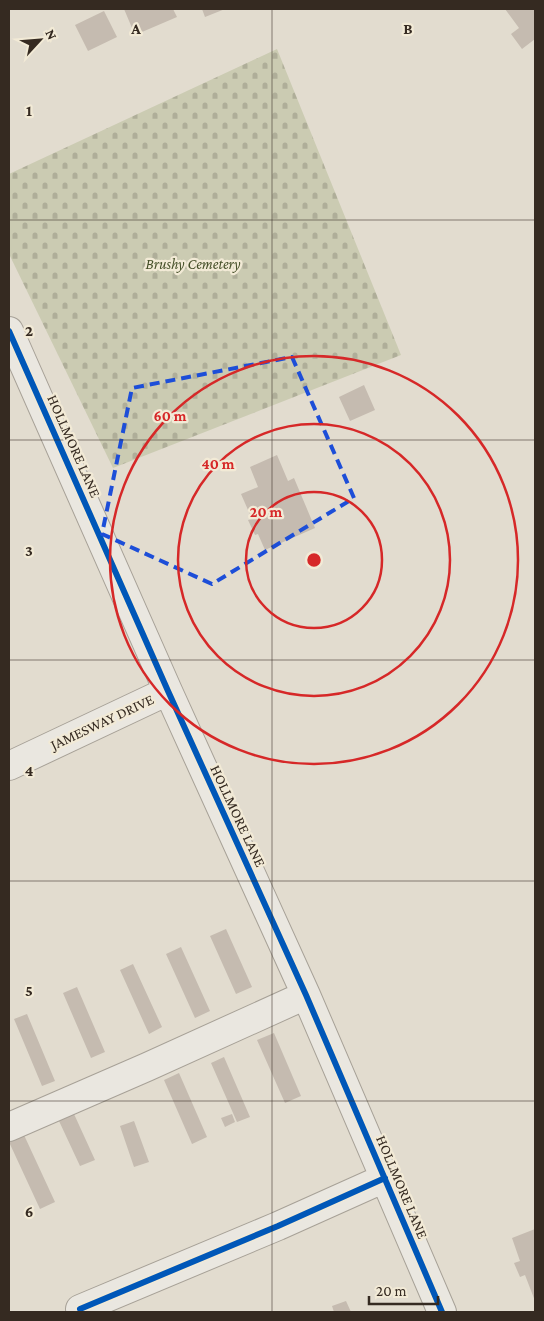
<svg xmlns="http://www.w3.org/2000/svg" width="544" height="1321" viewBox="0 0 544 1321" font-family="'Crimson Pro',serif">
<style>
.cemetery{fill:url(#cemetery-stones)}
.building{fill:#c5bbb0}
.lines{fill:none;stroke-linecap:round;stroke-linejoin:round}
.minor-casing{stroke:#a7a197;stroke-width:30}
.minor{stroke:#eae7e0;stroke-width:28}
.cycleway-casing{stroke:#f2ead6;stroke-width:9}
.cycleway{stroke:#0057b8;stroke-width:6}
.marked{fill:none;stroke:#1d4ed8;stroke-width:4;stroke-dasharray:10 6;stroke-linejoin:round}
.grid{fill:none;stroke:#352a21;stroke-width:1;stroke-opacity:0.55}
.ring{fill:none;stroke:#d62828;stroke-width:2.5}
.labels{text-anchor:middle;stroke-width:4.5;stroke-linejoin:round;paint-order:stroke}
.park-label{font-size:15px;font-style:italic;fill:#465029;stroke:#f2ead6}
.street-label{font-size:15px;fill:#352a21;stroke:#f2ead6}
.grid-label{font-size:16px;text-anchor:middle;font-weight:bold;fill:#352a21;stroke:#f2ead6;stroke-width:4.5;stroke-linejoin:round;paint-order:stroke}
.centre{fill:#d62828;stroke:#f2ead6;stroke-width:2.5}
.ring-label{font-size:15px;text-anchor:middle;font-weight:bold;fill:#d62828;stroke:#f2ead6;stroke-width:4.5;stroke-linejoin:round;paint-order:stroke}
</style>
<defs>
<pattern id="cemetery-stones" width="16" height="16" patternUnits="userSpaceOnUse" patternTransform="scale(1.25)"><rect width="16" height="16" fill="#cbcbb2"/><path d="M2 7V4a2 2 0 0 1 4 0v3zM10 15v-3a2 2 0 0 1 4 0v3z" fill="#afae99"/></pattern>
</defs>
<rect width="100%" height="100%" fill="#e2dccf"/>
<!-- cemetery -->
<path class="cemetery" d="M277,49L401,355L113,468L9,254V174Z"/>
<!-- building -->
<path class="building" d="M124,9H173L177,17L135,35Z
M202,9H225L205,17Z
M505,9H535V39L522,49L511,34L519,28Z
M104,11L117,37L88,51L75,25Z
M364,385L375,410L350,421L339,397Z
M277,455L288,481L294,478L315,528L265,550L258,534L255,535L248,520L252,519L241,494L258,487L250,467Z
M226,929L252,987L236,994L210,936Z
M181,947L210,1011L195,1018L166,954Z
M133,964L162,1027L149,1034L120,970Z
M77,987L105,1052L91,1058L63,993Z
M27,1014L55,1081L42,1086L14,1019Z
M274,1033L301,1096L285,1103L257,1040Z
M224,1057L250,1117L237,1122L211,1063Z
M179,1073L207,1137L192,1144L164,1080Z
M74,1114L95,1160L80,1166L59,1121Z
M232,1114L235,1122L225,1127L221,1118Z
M134,1121L149,1162L134,1167L120,1126Z
M24,1135L55,1202L40,1209L9,1142Z
M535,1229V1301L525,1275L520,1277L514,1263L520,1261L512,1238Z
M346,1301L351,1312H334L332,1306Z"/>
<g class="lines">
<!-- minor casing -->
<g class="minor-casing">
<path id="minor" d="M9,331L168,691L306,995L442,1312
M9,766L168,691
M9,1127L147,1067L306,995
M80,1309L278,1226L385,1178"/>
</g>
<!-- minor -->
<use href="#minor" class="minor"/>
<!-- cycleway casing -->
<g class="cycleway-casing">
<path id="cycleway" d="M9,331L168,691L306,995L442,1312
M80,1309L278,1226L385,1178"/>
</g>
<!-- cycleway -->
<use href="#cycleway" class="cycleway"/>
</g>
<!-- marked area -->
<path class="marked" d="M292,357L354,498L212,584L102,534L132,388Z"/>
<!-- grid -->
<path class="grid" d="M272,9V1312M9,220H535M9,440H535M9,660H535M9,881H535M9,1101H535"/>
<!-- distance rings -->
<g class="ring">
<circle cx="314" cy="560" r="68"/>
<circle cx="314" cy="560" r="136"/>
<circle cx="314" cy="560" r="204"/>
</g>
<g class="labels">
<!-- park labels -->
<g class="park-label">
<text x="193" y="269">Brushy Cemetery</text>
</g>
<!-- street labels -->
<g class="street-label">
<text transform="translate(74 446) rotate(66)" y="5">HOLLMORE LANE</text>
<text transform="translate(102 722) rotate(-25)" y="5">JAMESWAY DRIVE</text>
<text transform="translate(238 816) rotate(65)" y="5">HOLLMORE LANE</text>
<text transform="translate(402 1187) rotate(67)" y="5">HOLLMORE LANE</text>
</g>
</g>
<g class="grid-label">
<text x="136" y="34">A</text>
<text x="408" y="34">B</text>
<text x="29" y="116">1</text>
<text x="29" y="336">2</text>
<text x="29" y="556">3</text>
<text x="29" y="776">4</text>
<text x="29" y="996">5</text>
<text x="29" y="1217">6</text>
</g>
<circle cx="314" cy="560" r="8" class="centre"/>
<g class="ring-label">
<text x="170" y="421">60 m</text>
<text x="218" y="469">40 m</text>
<text x="266" y="517">20 m</text>
</g>
<!-- border -->
<rect width="544" height="1321" fill="none" stroke="#352a21" stroke-width="20"/>
<!-- north arrow -->
<g transform="translate(40 40) rotate(64)" stroke="#f2ead6" stroke-width="4" paint-order="stroke">
<path d="M0-4L9 19L0 12L-9 19Z" fill="#352a21"/>
<text y="-8" font-size="14" font-weight="bold" text-anchor="middle" fill="#352a21">N</text>
</g>
<!-- scale -->
<path d="M369 1296v8h69v-8" fill="none" stroke="#352a21" stroke-width="2.5"/>
<text x="376" y="1296" font-size="15" fill="#352a21" stroke="#f2ead6" stroke-width="4" paint-order="stroke">20 m</text>
</svg>
